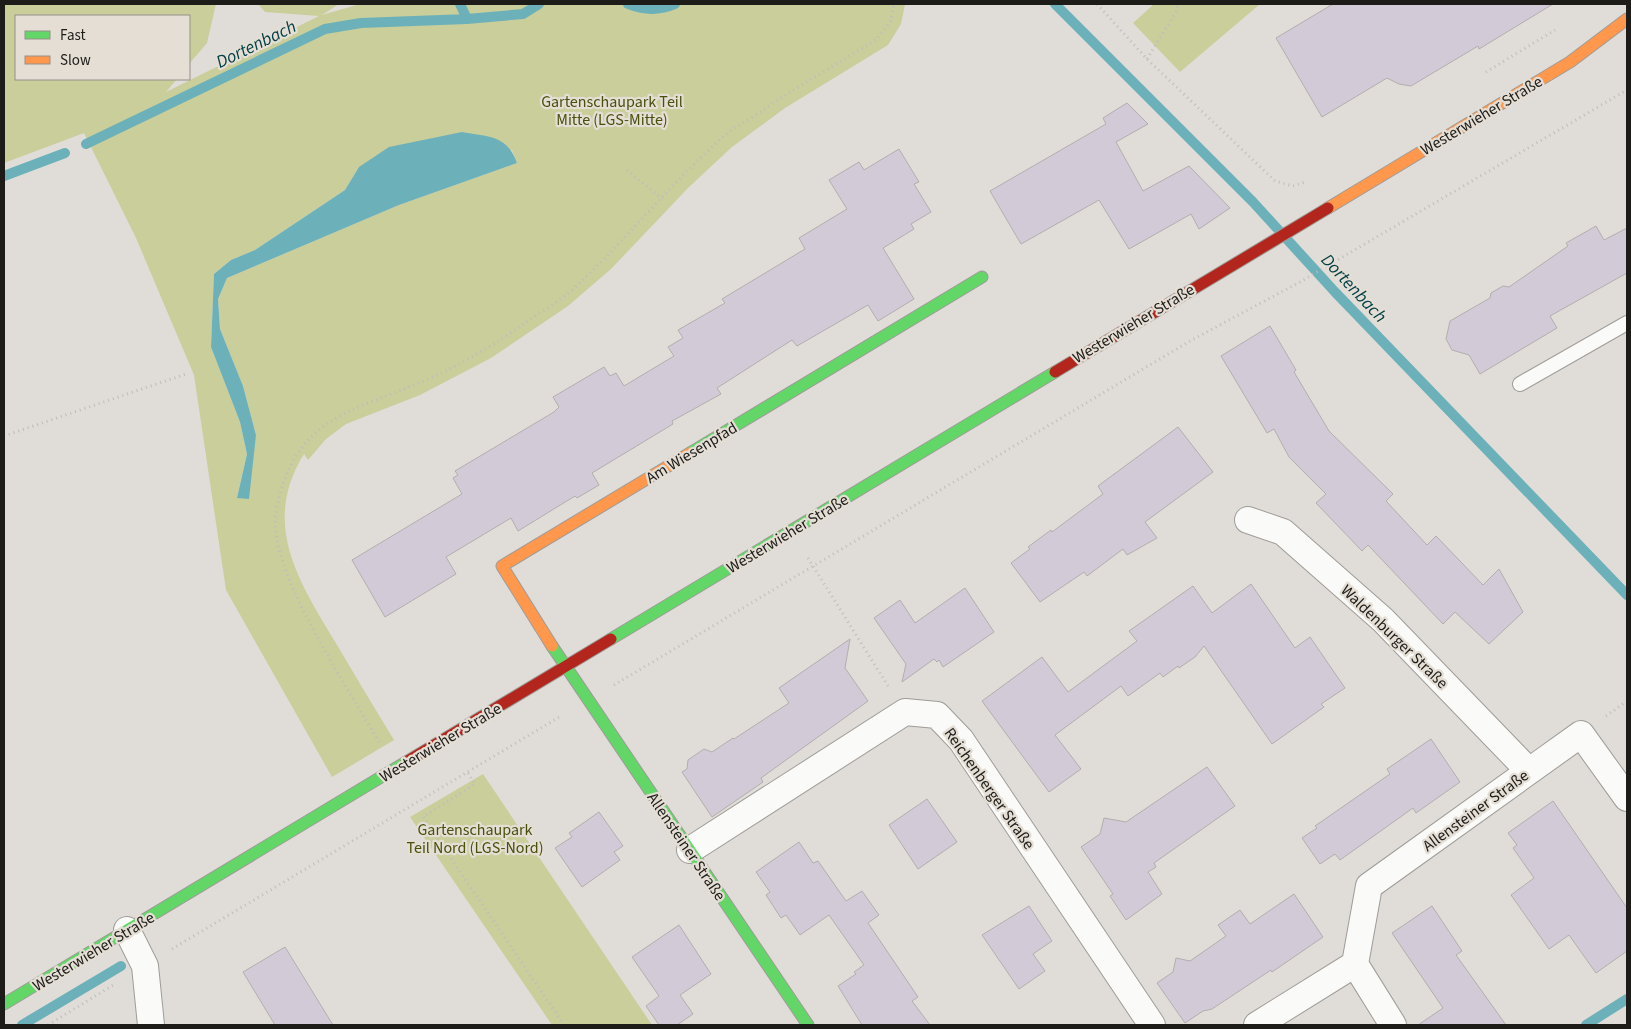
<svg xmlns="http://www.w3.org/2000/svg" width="1631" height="1029" viewBox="0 0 1631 1029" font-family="'Source Sans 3',sans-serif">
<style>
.green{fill:#c9ce9b;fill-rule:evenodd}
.water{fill:#6cb1b9}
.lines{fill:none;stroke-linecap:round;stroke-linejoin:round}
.stream{stroke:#6cb1b9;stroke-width:10}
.building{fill:#d3cad7;stroke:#b1aeae}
.lane-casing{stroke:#9f9c98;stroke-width:16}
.street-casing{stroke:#9f9c98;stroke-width:28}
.fast-casing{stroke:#9f9c98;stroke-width:13}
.slow-casing{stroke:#9f9c98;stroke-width:13}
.jam-casing{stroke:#9f9c98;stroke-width:13}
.path{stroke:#bdbdbb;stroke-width:3;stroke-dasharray:1 4;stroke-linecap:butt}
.lane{stroke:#fafaf9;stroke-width:14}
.street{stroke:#fafaf9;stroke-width:26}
.fast{stroke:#63d668;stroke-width:11}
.slow{stroke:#ff974d;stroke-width:11}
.jam{stroke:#b3261e;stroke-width:11}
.labels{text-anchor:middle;stroke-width:4.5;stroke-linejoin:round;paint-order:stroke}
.park-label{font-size:16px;fill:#49500b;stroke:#e4ded5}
.street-label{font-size:16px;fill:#1e1c19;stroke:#e4ded5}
.water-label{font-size:18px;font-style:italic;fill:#014048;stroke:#e4ded5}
</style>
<rect width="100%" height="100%" fill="#e0ddd8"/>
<!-- green -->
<path class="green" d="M4,4H216L207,43L189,64V16H16V79H177L166,92L319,16L265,12L258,4H339L322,15L360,4H905L901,24L888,45L785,108L732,147L689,187L611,269L568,306L491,358L420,395L346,424L326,439L308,460L304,454C260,525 300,583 337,645C356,677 375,709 394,740L332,777L226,590L194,375L136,238L84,133L4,163ZM512,150L517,163L399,205L227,278L218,299L220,329L243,386L256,435L237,497L247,454L240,422L211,347L214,274L231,260L255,250L345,190L359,167Z
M1154,4H1260L1180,72L1133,23Z
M483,774L652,1025H552L410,817Z"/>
<!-- water -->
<path class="water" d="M462,132C489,137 507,135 517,163L399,205L227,278L218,299L220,329L243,386L256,435L249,499L237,498L247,454L240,422L211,347L214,274L231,260L255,250L345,190L359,167L389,147Z"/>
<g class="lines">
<!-- stream -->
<path class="stream" d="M460,4L467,19
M628,4C645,11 659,11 675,4
M1055,4L1253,202L1335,292L1627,595
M86,144L325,29L361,23L467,19L523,14L539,4
M4,176L65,153
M22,1025L121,966
M1586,1025L1627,999"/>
</g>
<!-- building -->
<path class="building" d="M1333,4H1553L1479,49L1478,46L1411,86L1399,84L1387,78L1322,117L1276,38Z
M1127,103L1148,124L1116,142L1143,191L1189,166L1230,208L1199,229L1191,214L1129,249L1099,200L1021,244L990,191L1106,124L1103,118Z
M899,149L919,182L914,184L931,212L911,224L914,229L883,248L914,299L878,321L868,305L797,346L792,340L717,388L721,394L672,421L673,424L592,473L599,485L577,498L575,496L518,531L511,518L446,557L456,574L385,617L352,560L462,494L453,478L458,475L455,471L554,412L559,407L553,397L604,367L610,376L616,373L624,386L674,356L668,347L683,338L678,330L725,303L722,299L805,249L799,238L847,209L829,180L859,162L864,170Z
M1596,226L1604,240L1627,228V273L1550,316L1557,328L1480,374L1469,355L1452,350L1446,339L1450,321L1490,298L1491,293L1503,286L1509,287L1568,246L1566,243Z
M1270,326L1296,370L1294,372L1329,431L1393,494L1386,501L1427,545L1436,536L1483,585L1499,569L1523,612L1489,644L1455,612L1443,624L1368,545L1362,551L1316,503L1326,494L1289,457L1274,429L1267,433L1221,356Z
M1178,427L1213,472L1145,522L1157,538L1127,555L1123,549L1087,576L1084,572L1040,602L1011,563L1030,549L1028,547L1051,530L1052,532L1103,494L1098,486Z
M1251,584L1295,648L1310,637L1345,688L1321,704L1324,707L1272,744L1204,646L1195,657L1179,668L1178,666L1163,677L1160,673L1128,696L1121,686L1055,735L1081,769L1049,792L982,701L1042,657L1068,692L1137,641L1129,631L1193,586L1212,613Z
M965,588L994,632L943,667L939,660L937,662L934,659L902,682L906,664L874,618L900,600L915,623Z
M850,639L845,668L868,701L761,778L763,782L712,817L682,772L687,769L688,760L704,749L712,752L733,738L734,739L789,703L779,688Z
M1431,739L1460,782L1416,813L1413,808L1340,860L1335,854L1320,864L1302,838L1317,828L1315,826L1390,774L1387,769Z
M1207,767L1235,806L1154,863L1156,867L1148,872L1162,894L1126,920L1110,896L1113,894L1081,847L1100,834L1104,818L1126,822Z
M927,799L957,842L918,869L889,825Z
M1553,801L1627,908V951L1596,973L1569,935L1549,949L1511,895L1534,878L1513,848L1517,845L1508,833Z
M599,812L623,846L614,852L620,860L582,887L555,848L572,837L569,833Z
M799,842L813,863L818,861L846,901L862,891L879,915L868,923L918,997L912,1001L930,1025H862L838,986L856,974L854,972L864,965L829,915L800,935L786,915L781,918L766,895L770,892L756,872Z
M1294,894L1323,937L1272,972L1271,970L1212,1009L1203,1011L1185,1023L1157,983L1173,972L1176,958L1190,961L1226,936L1218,925L1240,910L1250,924Z
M1029,906L1052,941L1033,954L1045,971L1019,989L982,935Z
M1432,906L1462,951L1456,955L1506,1025H1418L1443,1008L1392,933Z
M679,925L711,974L680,995L693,1014L677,1025H659L646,1006L659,996L632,957Z
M285,947L333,1025H275L243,972Z"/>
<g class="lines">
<!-- lane casing -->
<g class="lane-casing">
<path id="lane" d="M1520,384L1627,323"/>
</g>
<!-- street casing -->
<g class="street-casing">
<path id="street" d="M1248,520L1283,532L1383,620L1529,771
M690,850L905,712L937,715L961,740L1152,1025
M127,930L145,966L151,1025
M1355,964L1393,1025
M1257,1025L1355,964L1369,886L1581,734L1627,798"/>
</g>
<!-- fast casing -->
<g class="fast-casing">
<path id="fast" d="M690,453L982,277
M611,639L1055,372
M552,646L808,1025
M4,1004L406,762"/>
</g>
<!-- slow casing -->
<g class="slow-casing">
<path id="slow" d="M1328,208L1570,62L1627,19
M552,646L502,566L690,453"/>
</g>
<!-- jam casing -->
<g class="jam-casing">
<path id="jam" d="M1055,372L1328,208
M406,762L611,639"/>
</g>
<!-- path -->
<path class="path" d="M1097,4L1147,59L1275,181L1293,186L1305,182
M1147,59L1177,10L1178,4
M1486,72L1555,30
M627,170L662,199
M4,436L186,374
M808,558L888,686
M614,685L1190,341L1300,282L1627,90
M1606,716L1627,701
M379,742C351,693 265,566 276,512C294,416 350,413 426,380C465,363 503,339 538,314C550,306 562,299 572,290C625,241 670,184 723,137C736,126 752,118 766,108C802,84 840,62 877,39L891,21L894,4
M468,773L475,784L423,817L564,1025
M172,949L561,716
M48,1025L115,984"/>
<!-- lane -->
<use href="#lane" class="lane"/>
<!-- street -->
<use href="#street" class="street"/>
<!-- fast -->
<use href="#fast" class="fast"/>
<!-- slow -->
<use href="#slow" class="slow"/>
<!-- jam -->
<use href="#jam" class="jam"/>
</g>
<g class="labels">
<!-- park labels -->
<g class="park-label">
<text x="612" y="107">Gartenschaupark Teil<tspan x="612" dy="18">Mitte (LGS-Mitte)</tspan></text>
<text x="475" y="835">Gartenschaupark<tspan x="475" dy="18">Teil Nord (LGS-Nord)</tspan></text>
</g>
<!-- street labels -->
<g class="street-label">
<text transform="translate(1481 115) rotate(-31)" y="6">Westerwieher Straße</text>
<text transform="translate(1133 323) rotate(-31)" y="6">Westerwieher Straße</text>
<text transform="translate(691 452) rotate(-31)" y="6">Am Wiesenpfad</text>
<text transform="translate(787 533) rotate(-31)" y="6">Westerwieher Straße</text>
<text transform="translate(1395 636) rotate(44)" y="6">Waldenburger Straße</text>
<text transform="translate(440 742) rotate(-31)" y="6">Westerwieher Straße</text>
<text transform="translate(990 788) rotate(55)" y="6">Reichenberger Straße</text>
<text transform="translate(1475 810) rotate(-36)" y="6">Allensteiner Straße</text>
<text transform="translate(687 846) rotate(56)" y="6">Allensteiner Straße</text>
<text transform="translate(93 951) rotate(-31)" y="6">Westerwieher Straße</text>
</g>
<!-- water labels -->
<g class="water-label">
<text transform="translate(256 44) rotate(-26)" y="6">Dortenbach</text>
<text transform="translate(1354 288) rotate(47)" y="6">Dortenbach</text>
</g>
</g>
<!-- border -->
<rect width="1631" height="1029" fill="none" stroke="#1e1c19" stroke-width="10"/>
<!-- legend -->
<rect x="15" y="15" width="175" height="65" fill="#e4ded5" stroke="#95908a"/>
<rect x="25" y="31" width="25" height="8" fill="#63d668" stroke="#95908a"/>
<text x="60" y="40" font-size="15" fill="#1e1c19">Fast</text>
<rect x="25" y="56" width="25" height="8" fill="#ff974d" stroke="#95908a"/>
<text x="60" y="65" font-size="15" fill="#1e1c19">Slow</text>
</svg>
